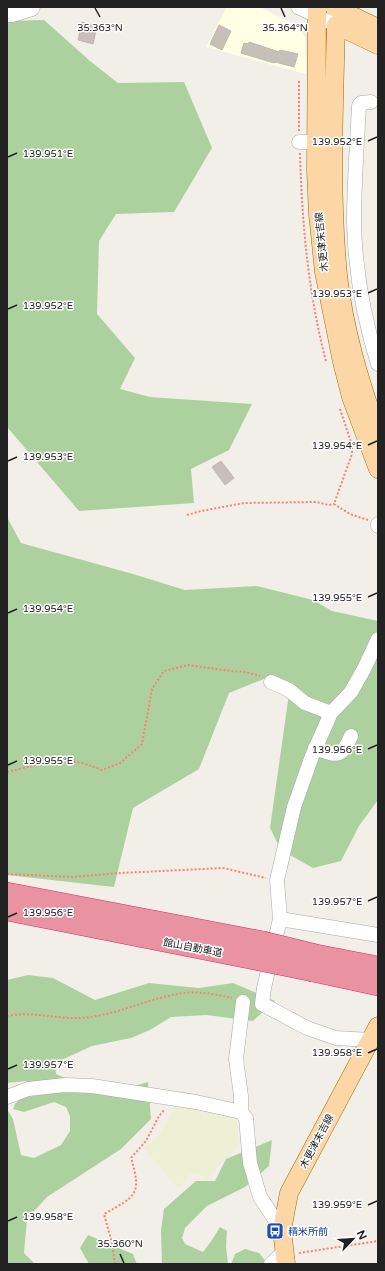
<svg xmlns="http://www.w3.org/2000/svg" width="385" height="1271" viewBox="0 0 385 1271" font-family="'Varela Round','Noto Sans JP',sans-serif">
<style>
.education{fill:#ffffe5}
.farmland{fill:#eef0d5}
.forest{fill:#add19e}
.building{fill:#c7bfb8;stroke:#c4b6ab}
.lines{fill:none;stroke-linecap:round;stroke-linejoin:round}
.minor-casing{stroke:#a9a9a9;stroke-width:15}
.major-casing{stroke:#a06b00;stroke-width:19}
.highway-casing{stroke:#dc2a67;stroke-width:22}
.path{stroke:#fa8072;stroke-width:2;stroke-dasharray:2 2;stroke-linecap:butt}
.minor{stroke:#fff;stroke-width:14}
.major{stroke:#fcd6a4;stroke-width:18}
.highway{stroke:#e892a2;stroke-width:21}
.highway-bridge-casing{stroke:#dc2a67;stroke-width:22;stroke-linecap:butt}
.highway-bridge{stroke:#e892a2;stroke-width:21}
.ticks{fill:none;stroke:#222;stroke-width:1.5}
.labels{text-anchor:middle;stroke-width:3;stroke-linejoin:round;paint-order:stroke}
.street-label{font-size:10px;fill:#222;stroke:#fff}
.transit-label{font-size:10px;fill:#164399;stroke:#fff;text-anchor:start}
.ticks-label{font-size:10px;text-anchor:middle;fill:#222;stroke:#fff;stroke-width:3;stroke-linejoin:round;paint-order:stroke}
</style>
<rect width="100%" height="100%" fill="#f2efe9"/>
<!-- education -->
<path class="education" d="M227,7H260L299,27L305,37L306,74L206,47Z"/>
<!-- farmland -->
<path class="farmland" d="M175,1106L231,1111L237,1120L239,1147L221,1163L207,1181L199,1174H190L180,1187L171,1181L144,1148L160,1135Z"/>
<!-- forest -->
<path class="forest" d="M44,20L90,61L118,83L184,82L212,148L174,212L116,214L99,241L97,314L135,358L120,389L150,397L252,404L229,450L191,469L194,503L79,511L7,427V21Z
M7,517L21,543L133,574L185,590L257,586L313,600L332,611L378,621V800L359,826L341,861L313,868L281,850L270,828L289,694L271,676L229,693L199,769L133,808L114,887L7,875Z
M28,975L53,978L95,1000L149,983L199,988L233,983L275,1001L253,1021L206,1015L171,1017L150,1030L131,1038L92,1046L55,1063L56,1074L102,1095L148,1082L151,1119L121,1149L47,1197L27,1219L24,1253L35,1264H7V1109L13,1119L21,1155L34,1158L61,1145L70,1131V1116L66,1107L54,1102L24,1112L13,1109L15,1104L21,1098L26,1081L7,1083V980Z
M272,1140L269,1166L245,1187L207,1206L185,1228L182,1238L185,1244L203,1252L212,1240L220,1227L227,1231L226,1246L228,1264H162L161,1230L164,1209L196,1181H215L226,1159Z
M88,1235L133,1254L137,1264H89L80,1248Z
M245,1249L259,1253L268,1264H231L235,1254Z"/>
<!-- building -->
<path class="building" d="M82,22L97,26L93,44L78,40Z
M219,25L231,31L222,50L210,44Z
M249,42L279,52L280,50L298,54L294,67L275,62L274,63L241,53L244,43L248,44Z
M221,461L234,478L225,485L212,467Z"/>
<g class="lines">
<!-- minor casing -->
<g class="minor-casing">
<path id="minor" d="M298,7L336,25V14
M7,15H12L32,9L33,7
M371,102L361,103L359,106C357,145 354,184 354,222C355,270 364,319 378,364
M299,142H316
M378,524V526
M271,682L289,690L305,703L331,713
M315,748C337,756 341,759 351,736
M280,919L378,935
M243,1002L236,1059L241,1096V1112L246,1118L250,1163L260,1197L282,1230
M371,1040L336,1038L307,1028L262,1004L264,988L280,919L277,880L294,807L312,756L331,713L351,692L364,669L378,639
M7,1097L28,1089L65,1085L92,1086L196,1102L241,1112
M271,1264L285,1251"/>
</g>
<!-- major casing -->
<g class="major-casing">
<path id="major" d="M317,7L316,171L318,214L324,272L342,362L351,397L378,469
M334,7L378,28
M378,45L336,25C334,108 330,192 338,275C344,330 360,382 378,433
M286,1264L282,1230L289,1193L378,1026"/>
</g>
<!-- highway casing -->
<g class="highway-casing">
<path id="highway" d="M7,893L263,942
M7,910L259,960
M316,955L378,967
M313,971L378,985"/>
</g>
<!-- path -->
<path class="path" d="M299,131V80
M300,153C302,223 308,293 326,361
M340,409L352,445V454L334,504L350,514L368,520
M187,515L201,511L244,503L316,502L329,505L334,504
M7,772C47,763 61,753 102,770L120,763L142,744L152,689L164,671L188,665L231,671L246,672L260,676
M7,874L73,877L121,873L223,868L266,878
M7,1016C32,1011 56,1019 80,1018C114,1016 145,1000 177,994C195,990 214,994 232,998
M299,1253L378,1241
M115,1264L112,1243L104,1214C136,1196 142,1195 131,1158L146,1141L159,1116L165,1109"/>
<!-- minor -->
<use href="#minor" class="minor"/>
<!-- major -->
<use href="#major" class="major"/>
<!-- highway -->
<use href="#highway" class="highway"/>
<!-- highway-bridge casing -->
<g class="highway-bridge-casing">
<path id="highway-bridge" d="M263,942L316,955
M259,960L313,971"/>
</g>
<!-- highway-bridge -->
<use href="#highway-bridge" class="highway-bridge"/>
</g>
<!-- ticks -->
<path class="ticks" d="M95,8L100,17M281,8L285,17M368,141L377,137M8,157L17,153M368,293L377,289M8,309L17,305M368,445L377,441M8,461L17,457M368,597L377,593M8,613L17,609M368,749L377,745M8,765L17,761M368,901L377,897M8,917L17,913M368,1053L377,1049M8,1069L17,1065M368,1205L377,1201M8,1221L17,1217M120,1254L124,1263"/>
<!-- icons -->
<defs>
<g id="bus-square" transform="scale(0.9)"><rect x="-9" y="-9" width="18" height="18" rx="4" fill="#1a4fb4" stroke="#fff"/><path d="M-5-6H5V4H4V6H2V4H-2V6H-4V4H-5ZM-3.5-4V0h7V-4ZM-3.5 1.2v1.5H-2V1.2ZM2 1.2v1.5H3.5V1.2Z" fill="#fff"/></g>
</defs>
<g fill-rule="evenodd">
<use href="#bus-square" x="275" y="1231"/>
</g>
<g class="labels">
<!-- street labels -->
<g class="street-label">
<text transform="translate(321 242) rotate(-96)" y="4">木更津末吉線</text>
<text transform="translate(193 947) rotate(11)" y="4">館山自動車道</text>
<text transform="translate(316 1141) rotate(-62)" y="4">木更津末吉線</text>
</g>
<!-- transit labels -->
<g class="transit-label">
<text x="288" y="1235">精米所前</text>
</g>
</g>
<g class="ticks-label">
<text x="100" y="31">35.363°N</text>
<text x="285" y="31">35.364°N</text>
<text x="337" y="145">139.952°E</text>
<text x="48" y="157">139.951°E</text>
<text x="337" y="297">139.953°E</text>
<text x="48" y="309">139.952°E</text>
<text x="337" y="449">139.954°E</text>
<text x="48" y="460">139.953°E</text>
<text x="337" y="601">139.955°E</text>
<text x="48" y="612">139.954°E</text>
<text x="337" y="753">139.956°E</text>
<text x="48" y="764">139.955°E</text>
<text x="337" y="905">139.957°E</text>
<text x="48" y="916">139.956°E</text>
<text x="337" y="1056">139.958°E</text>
<text x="48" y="1068">139.957°E</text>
<text x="337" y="1208">139.959°E</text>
<text x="48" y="1220">139.958°E</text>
<text x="120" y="1247">35.360°N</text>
</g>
<!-- border -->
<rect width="385" height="1271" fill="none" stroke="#222222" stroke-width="16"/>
<!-- north arrow -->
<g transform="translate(353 1239) rotate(65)" stroke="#ffffff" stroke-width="3" paint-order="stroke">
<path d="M0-3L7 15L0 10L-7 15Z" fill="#222222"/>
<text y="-6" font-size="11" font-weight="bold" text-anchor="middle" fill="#222222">N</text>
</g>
</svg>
